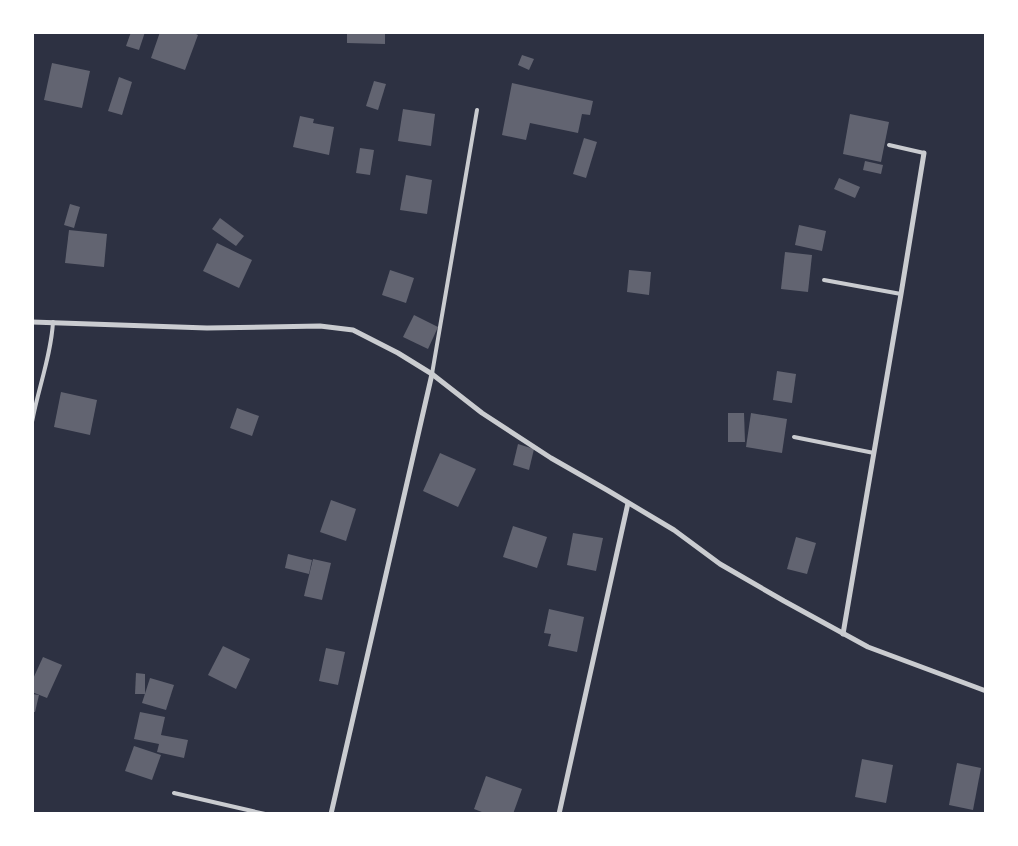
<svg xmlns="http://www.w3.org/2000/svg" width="1018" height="846" viewBox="0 0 1018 846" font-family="'Roboto Serif',serif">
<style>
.building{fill:#626471}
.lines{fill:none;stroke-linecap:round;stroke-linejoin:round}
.service{stroke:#caccd0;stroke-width:4}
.minor{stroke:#caccd0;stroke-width:5}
</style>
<rect width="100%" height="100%" fill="#2d3142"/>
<g class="building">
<polygon points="131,32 145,32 139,50 126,46"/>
<polygon points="160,32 192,32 198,35 185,70 151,58"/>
<polygon points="347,32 385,32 385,44 347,43"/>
<polygon points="522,55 534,59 529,70 518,65"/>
<polygon points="52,63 90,71 82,108 44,100"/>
<polygon points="119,77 132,82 122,115 108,111"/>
<polygon points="374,81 386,84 378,110 366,106"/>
<polygon points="512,83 593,101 590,115 582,114 578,133 530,123 526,140 502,135"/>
<polygon points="403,109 435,114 431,146 398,141"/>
<polygon points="850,114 889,122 881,162 843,154"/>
<polygon points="300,116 314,119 313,123 334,127 329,155 293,147"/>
<polygon points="584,138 597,142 586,178 573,174"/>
<polygon points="360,148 374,150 370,175 356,173"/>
<polygon points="865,161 883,165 881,174 863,170"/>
<polygon points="406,175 432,180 427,214 400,210"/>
<polygon points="839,178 860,187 855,198 834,189"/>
<polygon points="70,204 80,207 74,228 64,225"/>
<polygon points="220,218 244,236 236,246 212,229"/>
<polygon points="799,225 826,231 822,251 795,245"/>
<polygon points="69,230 107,234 104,267 65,263"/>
<polygon points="217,243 252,260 239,288 203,271"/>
<polygon points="785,252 812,255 808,292 781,289"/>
<polygon points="390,270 414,278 406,303 382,295"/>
<polygon points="629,270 651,272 649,295 627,292"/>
<polygon points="414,315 438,327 428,349 403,337"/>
<polygon points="777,371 796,374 792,403 773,400"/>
<polygon points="61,392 97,400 90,435 54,427"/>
<polygon points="237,408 259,416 252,436 230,428"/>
<polygon points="728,413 744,413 745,442 728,442"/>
<polygon points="751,413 787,419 782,453 746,447"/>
<polygon points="518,444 534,449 529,470 513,465"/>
<polygon points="440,453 476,469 458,507 423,491"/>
<polygon points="331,500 356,509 346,541 320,532"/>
<polygon points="513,526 547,537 537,568 503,557"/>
<polygon points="573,533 603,538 596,571 567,565"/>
<polygon points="796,537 816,543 807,574 787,569"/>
<polygon points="288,554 312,560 309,574 285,568"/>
<polygon points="313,559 331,563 322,600 304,596"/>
<polygon points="549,609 584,617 577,652 548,646 551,634 544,633"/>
<polygon points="223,646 250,659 236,689 208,675"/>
<polygon points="326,648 345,652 338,685 319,681"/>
<polygon points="43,657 62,665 47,698 32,692 32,681"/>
<polygon points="136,673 145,674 145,694 135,694"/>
<polygon points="150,678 174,685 166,710 142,703"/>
<polygon points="32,694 39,695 35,712 32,712"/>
<polygon points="140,712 165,717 161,735 188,740 184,758 157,752 159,744 134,739"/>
<polygon points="134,746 161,755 152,780 125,771"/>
<polygon points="862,759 893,765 886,803 855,797"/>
<polygon points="957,763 981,768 973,810 949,805"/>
<polygon points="486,776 522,789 513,814 487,814 474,809"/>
</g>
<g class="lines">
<g class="service">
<polyline points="889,145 924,153"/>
<polyline points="824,280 901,294"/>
<polyline points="432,374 477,110"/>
<path d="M 32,422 C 38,389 51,356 53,322"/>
<polyline points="794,437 874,453"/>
<polyline points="174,793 265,814"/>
</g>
<g class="minor">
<polyline points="32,322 207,328 320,326 353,330 398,353 432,374 482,413 551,458 607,490 674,530 720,564 784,601 868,647 986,691"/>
<polyline points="843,634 901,294 924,153"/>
<polyline points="331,814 432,374"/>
<polyline points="559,814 628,503"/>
</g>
</g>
<rect width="1018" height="846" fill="none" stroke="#ffffff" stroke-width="68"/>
</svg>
